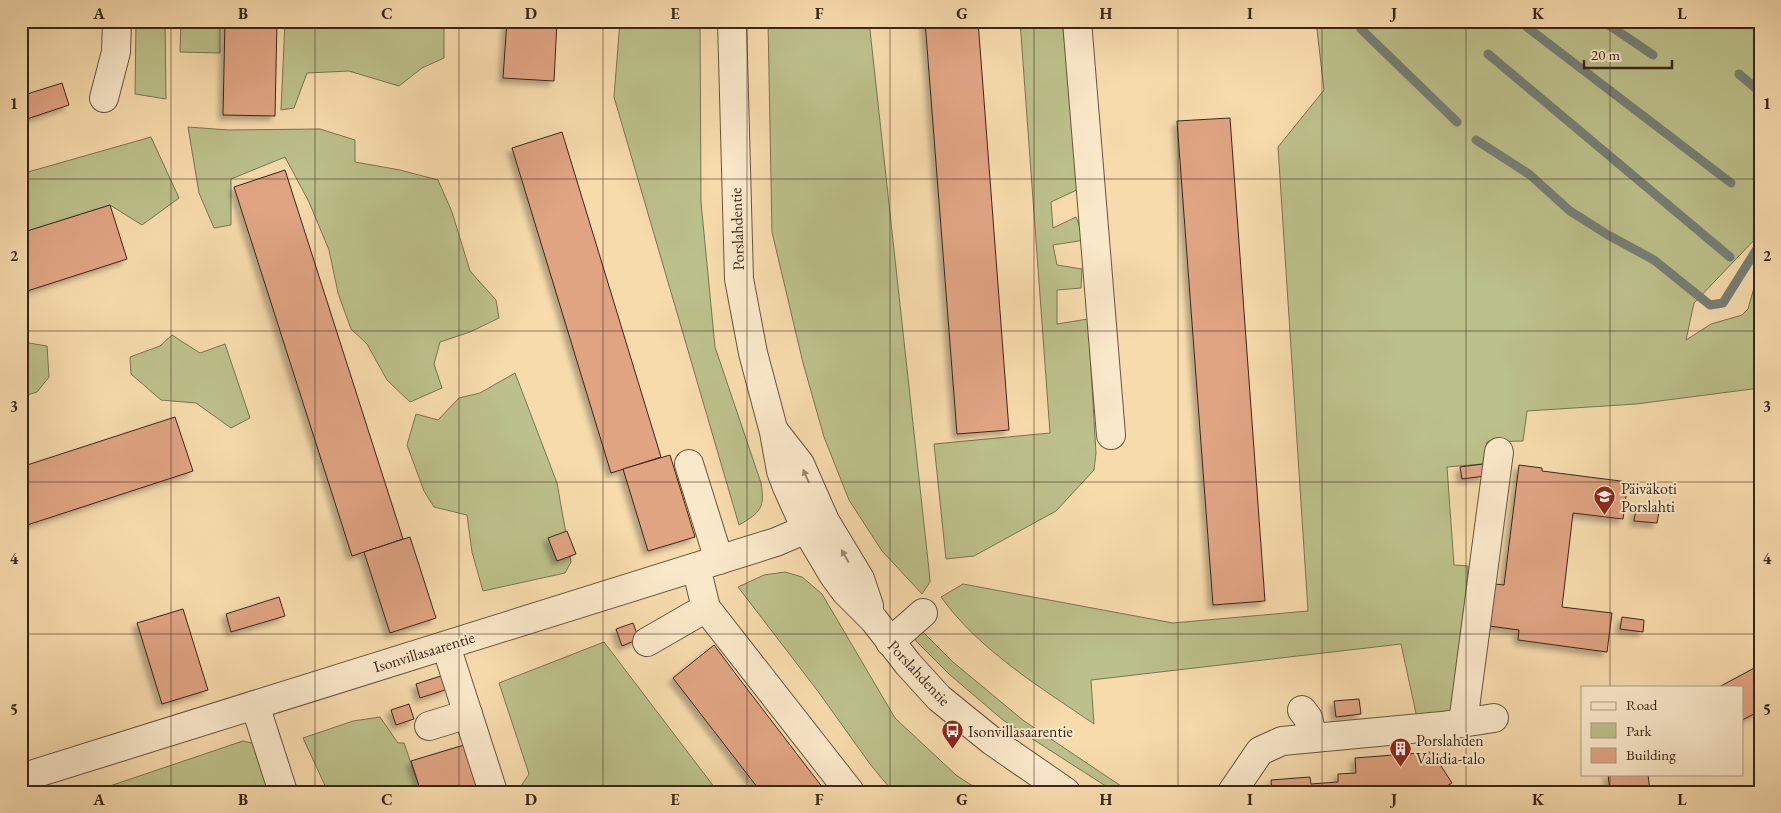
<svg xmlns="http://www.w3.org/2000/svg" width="1781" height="813" viewBox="0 0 1781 813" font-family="'EB Garamond',serif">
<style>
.green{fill:#bcc08a;stroke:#7b7352}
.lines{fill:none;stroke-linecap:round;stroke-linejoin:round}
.stream{stroke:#777e76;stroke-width:9}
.building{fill:#e0a483;stroke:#3a261a;filter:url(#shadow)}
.minor-casing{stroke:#69533f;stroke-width:30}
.minor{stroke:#fae8ca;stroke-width:28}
.oneway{fill:#9a8772}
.grid{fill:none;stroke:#3a261a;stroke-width:1;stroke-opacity:0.55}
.labels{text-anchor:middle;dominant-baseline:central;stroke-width:4;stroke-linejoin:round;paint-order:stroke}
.street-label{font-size:16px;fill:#3a261a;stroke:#fae8ca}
.poi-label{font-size:16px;fill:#3a261a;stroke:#fae8ca;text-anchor:start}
.neatline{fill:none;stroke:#3a261a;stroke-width:2}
.grid-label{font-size:16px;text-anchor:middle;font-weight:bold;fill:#3a261a}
</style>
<defs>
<filter id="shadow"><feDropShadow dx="-4.5" dy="4.5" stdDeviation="2.5" flood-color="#0004"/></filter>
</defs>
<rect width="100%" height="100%" fill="#f7dbad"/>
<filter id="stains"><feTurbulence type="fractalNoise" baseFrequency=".004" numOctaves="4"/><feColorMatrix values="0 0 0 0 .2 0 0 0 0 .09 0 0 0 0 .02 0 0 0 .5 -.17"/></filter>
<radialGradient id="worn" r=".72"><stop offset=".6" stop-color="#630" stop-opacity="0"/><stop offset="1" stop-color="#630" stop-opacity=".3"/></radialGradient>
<g class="green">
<polygon points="136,21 165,21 166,99 135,94"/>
<polygon points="181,21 220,21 220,53 180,52"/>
<polygon points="285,21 444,21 444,58 422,68 399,86 349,71 307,73 294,108 281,110"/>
<path d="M 620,21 L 700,21 L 701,202 L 715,347 L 761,483 C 765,508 761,512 739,525 L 614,97 Z"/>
<polygon points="768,21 869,21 929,570 930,582 922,594 882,551 849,500 824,437 803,363 772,232"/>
<polygon points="1020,21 1062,21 1081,188 1051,202 1053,228 1076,217 1085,240 1053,245 1057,265 1082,269 1081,288 1057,290 1057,324 1088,319 1096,453 1094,470 1056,511 974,556 946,559 934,444 1050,433"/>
<path d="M 1316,21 L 1760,21 L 1760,234 L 1694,303 L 1686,340 L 1711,324 L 1742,315 L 1748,309 L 1760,266 L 1760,388 L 1636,404 L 1527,411 L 1523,441 L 1487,442 L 1483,464 L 1447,467 L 1454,565 L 1468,566 L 1459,715 L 1417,718 L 1401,644 L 1091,680 L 1094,724 C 1040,687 980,651 941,597 L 963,584 L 1173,623 L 1308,611 L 1278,147 L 1324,90 Z"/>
<polygon points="188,127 228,130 320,129 355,140 355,162 400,170 438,180 452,212 470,271 496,300 499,318 470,332 440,342 434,364 442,388 410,402 387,380 367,344 351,329 338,293 329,250 309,202 285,157 231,179 231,225 214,228 199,193"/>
<polygon points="151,137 179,198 142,225 110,205 21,233 21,174"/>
<polygon points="172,335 200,353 225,344 250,418 231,428 196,403 161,400 131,374 130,357 160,346"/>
<polygon points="29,343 47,346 49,377 37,392 21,397 21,348"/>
<polygon points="515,373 557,483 571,562 565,573 483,591 472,552 467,515 434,507 424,491 407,445 416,414 438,420 459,398 480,393"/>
<polygon points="785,572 802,577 822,594 895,718 956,775 982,792 893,792 870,764 817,690 738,587 764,575"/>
<polygon points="922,631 953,662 1024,721 1130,792 1115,792 1003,720 949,674 916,641 915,636"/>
<polygon points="604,642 718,792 517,792 529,774 499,683"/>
<polygon points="380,717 398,743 404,743 421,792 328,792 303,738 353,721"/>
<polygon points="243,741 261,745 286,792 92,792"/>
</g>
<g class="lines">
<g class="stream">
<polyline points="1519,21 1731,183"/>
<polyline points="1603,21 1653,55"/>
<polyline points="1361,29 1457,122"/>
<polyline points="1488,54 1730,257"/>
<polyline points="1739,74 1760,92"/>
<polyline points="1476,140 1529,174 1570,211 1608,235 1654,260 1710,305 1723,303 1760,244"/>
</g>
</g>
<g class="building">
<polygon points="225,21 277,21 275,116 223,115"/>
<polygon points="507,21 557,21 554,81 503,78"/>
<polygon points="925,21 978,21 1009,430 957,434"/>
<polygon points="62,83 69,105 21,121 21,96"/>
<polygon points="1230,118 1265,601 1213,605 1177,121"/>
<polygon points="562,132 661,457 611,473 512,148"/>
<polygon points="285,170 403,539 352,556 234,187"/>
<polygon points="110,205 127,259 21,293 21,233"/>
<polygon points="175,417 193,471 21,527 21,467"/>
<polygon points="670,455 695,537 648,551 623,469"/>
<polygon points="1483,464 1485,476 1462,479 1460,467"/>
<polygon points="1519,465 1542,468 1542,471 1628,482 1623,519 1573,513 1562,607 1612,613 1607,652 1518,640 1519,630 1489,626 1494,584 1504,585"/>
<polygon points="1636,509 1659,512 1657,523 1634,521"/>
<polygon points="567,531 576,554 557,561 548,538"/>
<polygon points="410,537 436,618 390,633 364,552"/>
<polygon points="279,597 285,616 231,632 226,614"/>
<polygon points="183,609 208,690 162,704 137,623"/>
<polygon points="1622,617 1644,620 1643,632 1620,629"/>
<polygon points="633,623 639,639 622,646 616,629"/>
<polygon points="714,645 738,677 826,792 761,792 673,678"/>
<polygon points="1760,665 1760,711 1742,720 1742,687 1719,687"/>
<polygon points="444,675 448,689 420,698 416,684"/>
<polygon points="1359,699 1361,714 1336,717 1334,701"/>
<polygon points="409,704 414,719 396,725 391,710"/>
<polygon points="464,745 478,792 421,792 411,761"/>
<polygon points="1432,752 1452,783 1436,792 1272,792 1271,780 1310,777 1311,784 1338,782 1338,774 1356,773 1355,758"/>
<polygon points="1608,774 1648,774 1650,792 1610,792"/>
</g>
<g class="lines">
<defs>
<g id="minor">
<polyline points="732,21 739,279 753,353 774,432 781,471 787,487 806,529 834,576 845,591 874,620 908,664 939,698 992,741 1066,792"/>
<polyline points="1077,21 1111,435"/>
<polyline points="104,98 116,52 117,21"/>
<polyline points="775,432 800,464 825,521 860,579 869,606"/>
<polyline points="689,464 719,560"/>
<polyline points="696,567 706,608 850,792"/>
<polyline points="647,642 706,608"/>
<polyline points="890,642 923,613"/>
<polyline points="446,646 493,792"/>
<polyline points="255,705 283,792"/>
<polyline points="1302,710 1308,718 1313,738"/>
<polyline points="1463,723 1499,452"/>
<polyline points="429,726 468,714"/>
<polyline points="21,778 776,542 825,521"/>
<polyline points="1232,792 1260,751 1282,741 1442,726 1494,718"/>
</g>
</defs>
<use href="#minor" class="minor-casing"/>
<use href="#minor" class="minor"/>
</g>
<defs><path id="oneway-solid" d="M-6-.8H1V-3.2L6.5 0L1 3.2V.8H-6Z" transform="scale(1.25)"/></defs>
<g class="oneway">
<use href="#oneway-solid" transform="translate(806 476) rotate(-114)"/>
<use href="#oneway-solid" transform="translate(845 556) rotate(-120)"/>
</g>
<path class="grid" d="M 171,21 L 171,792M 315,21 L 315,792M 459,21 L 459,792M 603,21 L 603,792M 747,21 L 747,792M 890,21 L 890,792M 1034,21 L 1034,792M 1178,21 L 1178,792M 1322,21 L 1322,792M 1466,21 L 1466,792M 1610,21 L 1610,687M 21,179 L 1760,179M 21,331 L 1760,331M 21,482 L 1760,482M 21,634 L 1760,634M 1610,774 L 1610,792"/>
<defs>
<symbol id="school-pin" viewBox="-11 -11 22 30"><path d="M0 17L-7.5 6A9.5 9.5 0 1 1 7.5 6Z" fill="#8f2418" stroke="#fae8ca"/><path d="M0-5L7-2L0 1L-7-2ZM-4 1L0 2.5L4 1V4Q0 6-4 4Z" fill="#fff"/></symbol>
<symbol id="bus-pin" viewBox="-11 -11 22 30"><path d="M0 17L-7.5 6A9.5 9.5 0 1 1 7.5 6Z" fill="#8f2418" stroke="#fae8ca"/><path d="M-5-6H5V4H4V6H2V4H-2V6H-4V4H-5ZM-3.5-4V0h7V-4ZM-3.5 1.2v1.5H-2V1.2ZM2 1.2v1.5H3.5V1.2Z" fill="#fff"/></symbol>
<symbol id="building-pin" viewBox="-11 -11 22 30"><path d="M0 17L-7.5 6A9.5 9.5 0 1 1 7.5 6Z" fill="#8f2418" stroke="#fae8ca"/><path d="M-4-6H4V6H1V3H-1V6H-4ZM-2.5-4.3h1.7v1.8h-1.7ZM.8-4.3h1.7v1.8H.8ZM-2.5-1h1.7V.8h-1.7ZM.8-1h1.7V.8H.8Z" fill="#fff"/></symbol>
</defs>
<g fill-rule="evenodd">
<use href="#school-pin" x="1592" y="484" width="25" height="34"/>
<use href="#bus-pin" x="940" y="718" width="25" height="34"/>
<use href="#building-pin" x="1388" y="736" width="25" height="34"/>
</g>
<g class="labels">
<g class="street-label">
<text transform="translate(737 229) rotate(-92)">Porslahdentie</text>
<text transform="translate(424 652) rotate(-17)">Isonvillasaarentie</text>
<text transform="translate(919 673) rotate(47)">Porslahdentie</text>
</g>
<g class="poi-label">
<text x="1621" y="488">Päiväkoti<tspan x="1621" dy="18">Porslahti</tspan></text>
<text x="968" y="731">Isonvillasaarentie</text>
<text x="1416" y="740">Porslahden<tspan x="1416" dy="18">Validia-talo</tspan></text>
</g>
</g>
<rect width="1781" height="813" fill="none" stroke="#f7dbad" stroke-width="55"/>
<rect x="1581" y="686" width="162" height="90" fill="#fae8ca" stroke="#ad9a84"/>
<rect x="1591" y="702" width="25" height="8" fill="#fae8ca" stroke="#ad9a84"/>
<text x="1626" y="710" font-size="15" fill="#3a261a">Road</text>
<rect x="1591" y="723" width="25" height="15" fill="#bcc08a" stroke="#ad9a84"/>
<text x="1626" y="736" font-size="15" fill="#3a261a">Park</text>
<rect x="1591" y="748" width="25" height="15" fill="#e0a483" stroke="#ad9a84"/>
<text x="1626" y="760" font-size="15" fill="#3a261a">Building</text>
<path d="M1584 60v8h88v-8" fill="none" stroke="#3a261a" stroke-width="2.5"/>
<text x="1591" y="60" font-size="15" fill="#3a261a" stroke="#fae8ca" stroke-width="4" paint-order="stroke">20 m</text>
<rect x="28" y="28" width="1726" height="758" class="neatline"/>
<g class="grid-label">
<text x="99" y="19">A</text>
<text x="243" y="19">B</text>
<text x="387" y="19">C</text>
<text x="531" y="19">D</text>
<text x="675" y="19">E</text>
<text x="819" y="19">F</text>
<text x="962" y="19">G</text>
<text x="1106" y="19">H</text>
<text x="1250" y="19">I</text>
<text x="1394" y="19">J</text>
<text x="1538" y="19">K</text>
<text x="1682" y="19">L</text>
<text x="14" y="109">1</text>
<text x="1767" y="109">1</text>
<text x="14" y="261">2</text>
<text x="1767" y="261">2</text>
<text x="14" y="412">3</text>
<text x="1767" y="412">3</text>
<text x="14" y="564">4</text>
<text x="1767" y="564">4</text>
<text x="14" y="715">5</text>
<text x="1767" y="715">5</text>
<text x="99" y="805">A</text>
<text x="243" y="805">B</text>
<text x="387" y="805">C</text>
<text x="531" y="805">D</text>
<text x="675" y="805">E</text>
<text x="819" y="805">F</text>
<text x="962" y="805">G</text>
<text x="1106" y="805">H</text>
<text x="1250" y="805">I</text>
<text x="1394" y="805">J</text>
<text x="1538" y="805">K</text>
<text x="1682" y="805">L</text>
</g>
<rect width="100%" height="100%" filter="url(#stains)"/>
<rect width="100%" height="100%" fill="url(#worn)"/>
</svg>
